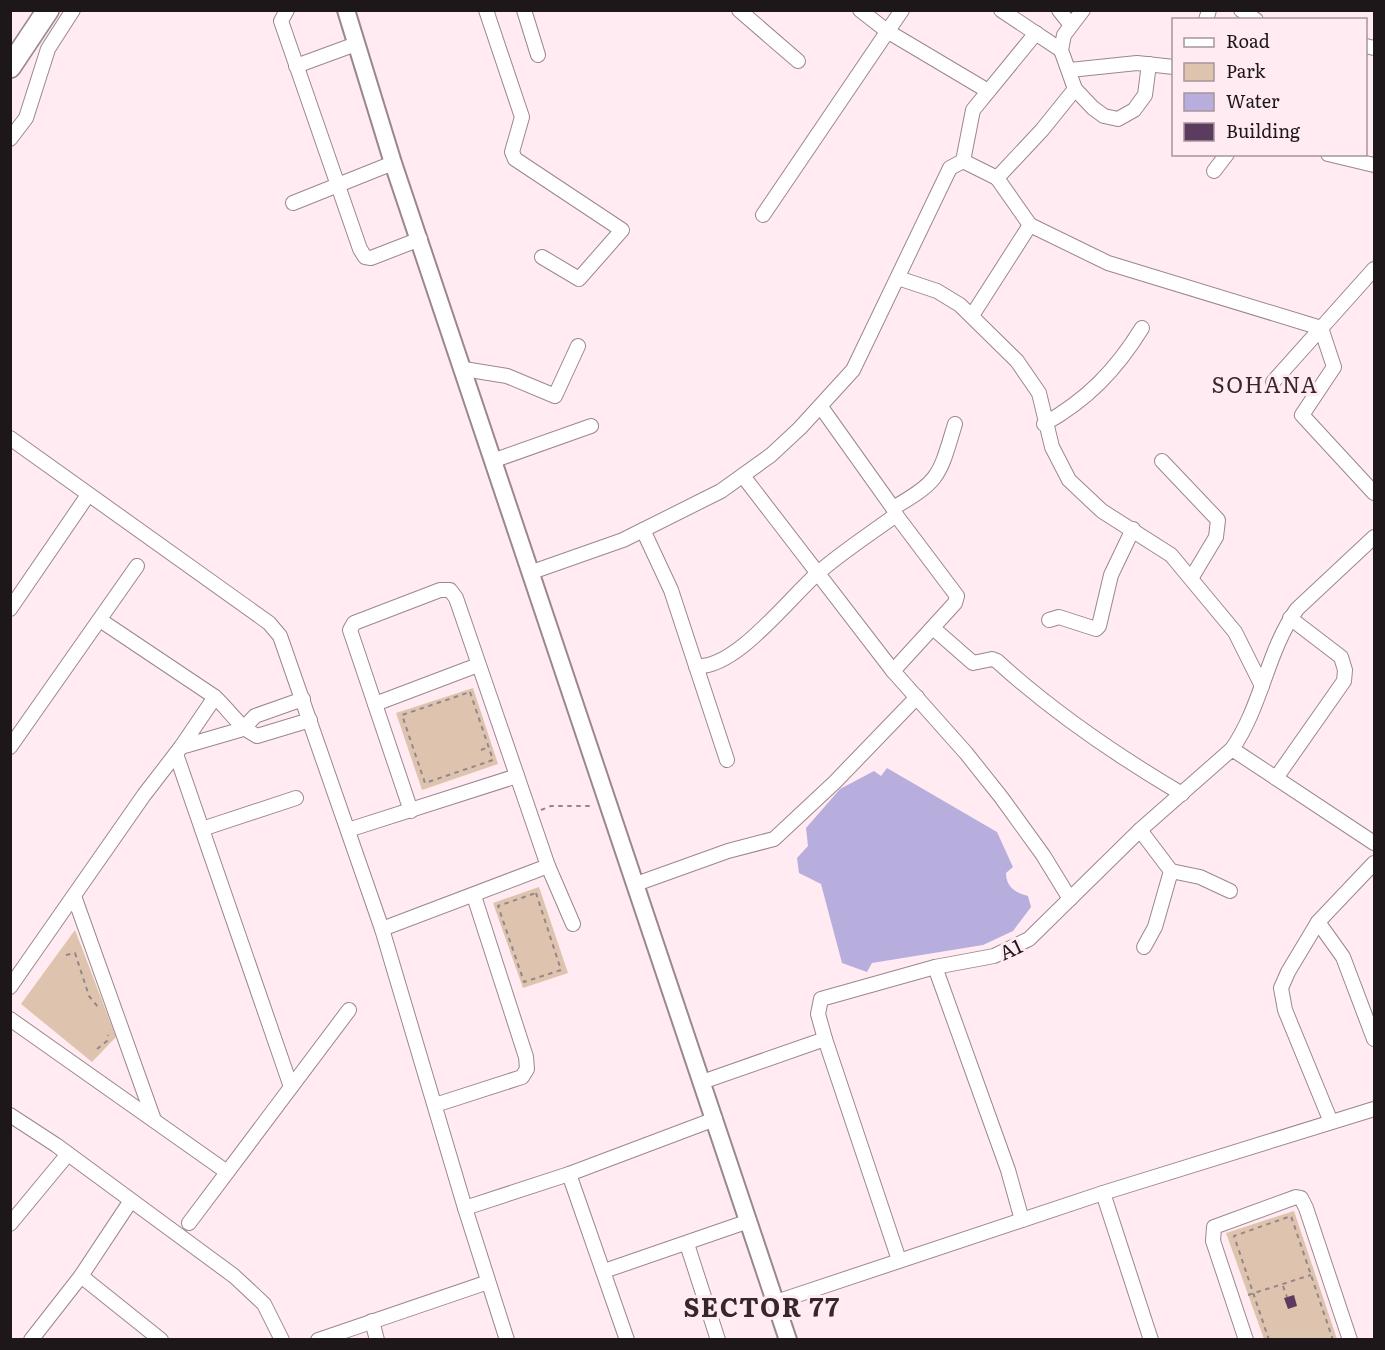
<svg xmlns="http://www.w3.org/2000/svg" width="1385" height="1350" viewBox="0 0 1385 1350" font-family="Literata,serif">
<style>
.green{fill:#dec4ae}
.water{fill:#b7aede}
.building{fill:#5c3c5e}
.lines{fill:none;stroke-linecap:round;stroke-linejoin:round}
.minor-casing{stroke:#9a888e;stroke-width:16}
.tertiary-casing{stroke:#9a888e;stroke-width:20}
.primary-casing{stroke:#9a888e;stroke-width:24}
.path{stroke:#94868a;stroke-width:2;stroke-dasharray:4.5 4.5;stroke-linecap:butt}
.minor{stroke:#fff;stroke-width:14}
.tertiary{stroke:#fff;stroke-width:16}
.primary{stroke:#fff;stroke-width:21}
.labels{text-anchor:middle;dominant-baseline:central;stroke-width:6;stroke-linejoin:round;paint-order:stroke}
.street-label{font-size:20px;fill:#1e1719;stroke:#ffebf1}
.quarter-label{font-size:22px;letter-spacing:1.5px;fill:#35272b;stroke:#ffebf1}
.district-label{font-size:26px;font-weight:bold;letter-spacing:1.5px;fill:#35272b;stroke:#ffebf1}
</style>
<rect width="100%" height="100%" fill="#ffebf1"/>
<g class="green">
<polygon points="473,688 498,764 422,790 396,713"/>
<polygon points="539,887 568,973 523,988 493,903"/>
<polygon points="75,930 116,1037 92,1062 21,1004"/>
<polygon points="1294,1211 1337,1339 1264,1339 1226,1233"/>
</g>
<path class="water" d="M 887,768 L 997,832 L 1013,867 L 1006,873 C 1006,887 1016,893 1028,896 L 1031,907 L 1013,931 L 983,945 L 872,963 L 867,972 L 842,963 L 821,884 L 799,873 L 797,858 L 808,846 L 806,828 L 840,789 L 874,771 L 881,776 Z"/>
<polygon class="building" points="1294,1295 1297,1306 1288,1309 1284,1298"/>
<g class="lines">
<defs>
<g id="minor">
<polyline points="287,10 281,21 360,249 365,257 371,258 420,239"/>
<polyline points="486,10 522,117 512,152 515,159 622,230 579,279 542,257"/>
<polyline points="524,10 538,55"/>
<polyline points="739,10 798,61"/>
<polyline points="860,10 887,31 988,91"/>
<polyline points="1001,10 1061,50"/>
<polyline points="1059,10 1070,24"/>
<polyline points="1083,10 1064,35 1061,50 1075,89 1093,108 1104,116 1118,119 1134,110 1145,95 1149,64"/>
<polyline points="1241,10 1256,20"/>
<polyline points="1206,20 1209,10"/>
<polyline points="1366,46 1374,48"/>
<polyline points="296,66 356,44"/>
<polyline points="1070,70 1137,63 1174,67"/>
<polyline points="10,139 26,118 48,49 73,10"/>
<polyline points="1328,154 1374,165"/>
<polyline points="963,161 973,110 1036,33"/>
<polyline points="1214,171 1227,154"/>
<polyline points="293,203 393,163"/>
<polyline points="763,215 902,10"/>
<polyline points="1030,225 1108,263 1321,328 1334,367 1302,415 1374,493"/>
<polyline points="898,278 937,291 960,305 1017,361 1039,393 1052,447 1069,480 1102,511 1171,555 1235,632 1262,686"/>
<polyline points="973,314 1030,225 997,178"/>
<polyline points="464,369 507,376 555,396 578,346"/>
<polyline points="1273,382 1374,269"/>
<polyline points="821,407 893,508"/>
<path d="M 1044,424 C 1087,400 1116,370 1142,328"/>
<polyline points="10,438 269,623 280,636 382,929 465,1208 507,1340"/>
<polyline points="495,460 591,426"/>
<polyline points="1162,461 1218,520 1216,537 1192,577"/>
<polyline points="743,476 893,671 966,753 1001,797 1043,855 1070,899"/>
<path d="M 643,530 L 671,590 L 696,666 C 735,670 789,598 818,573 C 842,552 870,534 896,515 L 893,508 C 941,480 939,476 955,424"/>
<polyline points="532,572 623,540 721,491 771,455 800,428 853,370 950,168 963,161 997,178 1042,130 1075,89"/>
<polyline points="10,609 88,495"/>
<path d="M 100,620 L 215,697 C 230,711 239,727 257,736 L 310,720"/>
<polyline points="1049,620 1059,617 1096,629 1099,626 1111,575 1133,529"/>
<path d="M 933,628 L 973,663 L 992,659 L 997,661 C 1054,713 1116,755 1182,794"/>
<polyline points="696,666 727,760"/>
<polyline points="893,671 955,603 957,596 896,515"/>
<polyline points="375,704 478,665"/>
<polyline points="10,747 137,566"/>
<polyline points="181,747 215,697"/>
<path d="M 1232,749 C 1262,706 1267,651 1297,609 L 1374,537"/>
<polyline points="176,754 291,1087"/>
<polyline points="1276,778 1344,681 1345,670 1341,657 1290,618"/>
<polyline points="202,829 296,798"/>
<polyline points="348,830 517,776"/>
<polyline points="1140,830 1171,871 1155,927 1144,947"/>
<polyline points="548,866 573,924"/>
<polyline points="1171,871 1200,877 1230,891"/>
<polyline points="636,884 728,851 774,839 835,782 917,697"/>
<polyline points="74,896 154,1120"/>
<polyline points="1318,922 1343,957 1374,1039"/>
<polyline points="382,929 548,866 456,598 450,590 440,590 354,623 350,630 411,811"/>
<polyline points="935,967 1008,1170 1022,1220"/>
<polyline points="10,987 144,795 181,747 243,729 255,716 303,699"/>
<polyline points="10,1019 227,1172"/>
<polyline points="702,1082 825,1039"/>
<polyline points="435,1105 522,1077 527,1069 526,1057 474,896"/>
<polyline points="10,1115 56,1145 234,1276 264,1304 282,1340"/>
<polyline points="1331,1122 1285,1010 1281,988 1288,972 1318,922 1374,863"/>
<polyline points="569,1174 627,1340"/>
<polyline points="1103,1193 1151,1340"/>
<polyline points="465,1208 569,1174 715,1119"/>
<polyline points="189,1223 349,1010"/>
<polyline points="10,1224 68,1154"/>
<polyline points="687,1244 718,1340"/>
<polyline points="899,1260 825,1039 818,1014 821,999 935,967 994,956 1029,939 1140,830 1232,749 1374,843"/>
<polyline points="604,1271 749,1221"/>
<polyline points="81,1276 161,1340"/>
<polyline points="776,1302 1103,1193 1374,1109"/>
<polyline points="372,1321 377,1340"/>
<polyline points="31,1340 81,1276 130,1202"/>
<polyline points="318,1340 488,1282"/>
<polyline points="1246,1340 1213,1241 1214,1227 1296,1197 1301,1198 1306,1208 1350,1340"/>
</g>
<polyline id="tertiary" points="346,10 393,163 788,1340"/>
<polyline id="primary" points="10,67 48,10"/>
</defs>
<use href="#minor" class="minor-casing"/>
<use href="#tertiary" class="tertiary-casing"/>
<use href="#primary" class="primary-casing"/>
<g class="path">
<polygon points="470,692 493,760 425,783 402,715"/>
<polyline points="481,750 489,747"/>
<polyline points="541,810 551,806 592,806"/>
<polygon points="536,893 561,970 524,982 498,906"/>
<polyline points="66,955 75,953 89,996 98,1007"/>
<polyline points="97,1049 107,1041 108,1035"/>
<polyline points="1283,1286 1287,1297"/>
<polyline points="1248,1295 1311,1275"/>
<polyline points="1269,1340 1234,1236 1291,1216 1333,1340"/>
</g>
<use href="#minor" class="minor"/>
<use href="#tertiary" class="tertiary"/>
<use href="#primary" class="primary"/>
</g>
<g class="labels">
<g class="street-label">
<text transform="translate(1010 948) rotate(-25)">A1</text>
</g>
<g class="quarter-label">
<text x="1265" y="383">SOHANA</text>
</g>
<g class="district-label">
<text x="762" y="1305">SECTOR 77</text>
</g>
</g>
<rect width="1385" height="1350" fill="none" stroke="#1e1719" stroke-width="24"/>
<rect x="1172" y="18" width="195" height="138" fill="#ffebf1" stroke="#a5969b" stroke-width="1.5"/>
<rect x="1184" y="38" width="30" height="9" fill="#ffffff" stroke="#a5969b" stroke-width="1.5"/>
<text x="1226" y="48" font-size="18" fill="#1e1719">Road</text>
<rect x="1184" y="63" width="30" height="18" fill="#dec4ae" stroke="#a5969b" stroke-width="1.5"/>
<text x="1226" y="78" font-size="18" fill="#1e1719">Park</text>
<rect x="1184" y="93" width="30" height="18" fill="#b7aede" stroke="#a5969b" stroke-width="1.5"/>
<text x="1226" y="108" font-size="18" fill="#1e1719">Water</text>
<rect x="1184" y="123" width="30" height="18" fill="#5c3c5e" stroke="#a5969b" stroke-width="1.5"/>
<text x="1226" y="138" font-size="18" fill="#1e1719">Building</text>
</svg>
